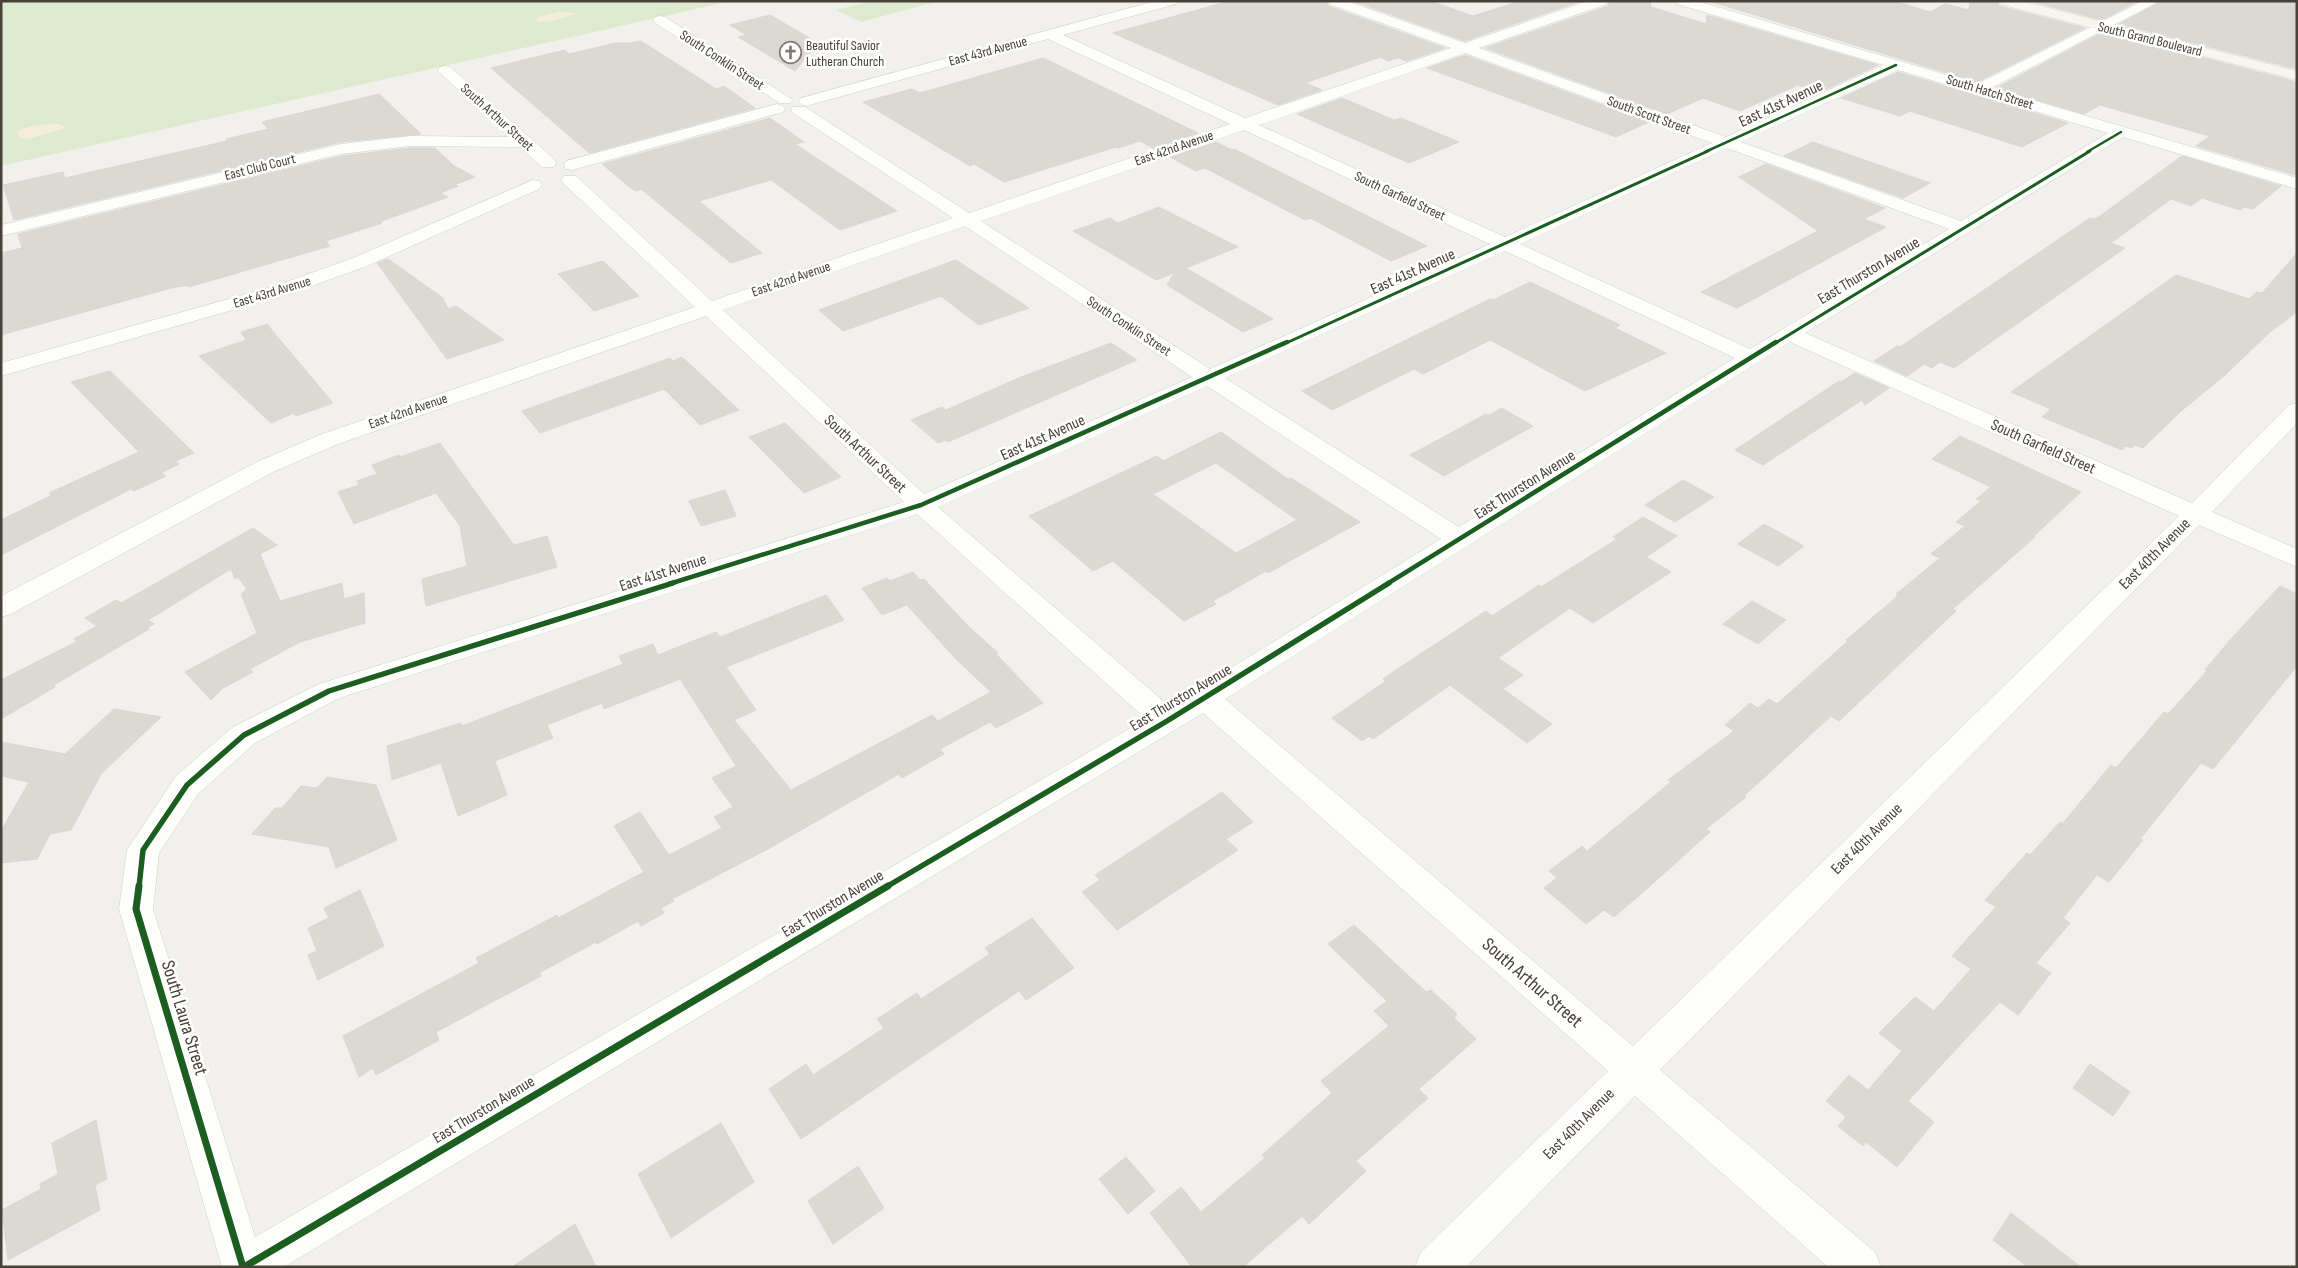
<svg xmlns="http://www.w3.org/2000/svg" width="2298" height="1268" viewBox="0 0 2298 1268" font-family="'Sofia Sans Condensed',sans-serif">
<style>
.green{fill:#deeacd}
.sand{fill:#f4eed8}
.building{fill:#dbd9d4;stroke:#d9d7d1;fill-rule:evenodd}
.lines{fill:none;stroke-linecap:round;stroke-linejoin:round}
.street-casing{stroke:#cfcec9;stroke-width:1}
.secondary-casing{stroke:#d0cdc3;stroke-width:1}
.street{fill:#fdfdfc;fill-rule:evenodd}
.secondary{fill:#f7f5ef;fill-rule:evenodd}
.cycleway-far4-casing{stroke:#fff;stroke-width:4.5}
.cycleway-far3-casing{stroke:#fff;stroke-width:5}
.cycleway-far2-casing{stroke:#fff;stroke-width:7}
.cycleway-far1-casing{stroke:#fff;stroke-width:9}
.cycleway-casing{stroke:#fff;stroke-width:10}
.cycleway-far4{stroke:#1b5e20;stroke-width:2.5}
.cycleway-far3{stroke:#1b5e20;stroke-width:3}
.cycleway-far2{stroke:#1b5e20;stroke-width:4.5}
.cycleway-far1{stroke:#1b5e20;stroke-width:5.5}
.cycleway{stroke:#1b5e20;stroke-width:7}
.labels{text-anchor:middle;dominant-baseline:central;stroke-width:5;stroke-linejoin:round;paint-order:stroke}
.far-street-label{font-size:14px;fill:#474137;stroke:#fff}
.far-poi-label{font-size:14px;fill:#474137;stroke:#fff;text-anchor:start}
.street-label{font-size:16px;fill:#474137;stroke:#fff}
.near-street-label{font-size:19px;fill:#474137;stroke:#fff}
</style>
<rect width="100%" height="100%" fill="#f1f0ec"/>
<g class="green">
<polygon points="1,1 731,1 1,166"/>
<polygon points="871,1 939,1 861,22 836,10"/>
</g>
<g class="sand">
<polygon points="559,12 580,13 547,22 536,22 537,17"/>
<polygon points="49,124 60,124 66,128 28,139 18,138 21,137 17,134 17,131 31,126"/>
</g>
<g class="building">
<polygon points="1230,1 1326,1 1328,6 1445,48 1407,61 1398,58 1388,61 1380,57 1305,83 1322,90 1278,105 1113,33"/>
<polygon points="1353,1 1430,1 1473,16 1521,1 1581,1 1465,41"/>
<polygon points="1610,1 1650,1 1651,7 1706,24 1707,15 1878,65 1820,92 1798,85 1740,111 1703,98 1667,114 1485,48 1608,6"/>
<polygon points="1709,1 1894,1 1930,12 1945,4 1969,10 1970,1 1996,1 1999,6 2085,28 1977,82"/>
<polygon points="2030,1 2138,1 2102,20"/>
<polygon points="2162,1 2297,1 2297,69 2119,24"/>
<polygon points="770,15 818,43 795,71 738,37 747,35 730,25"/>
<polygon points="2103,32 2297,82 2297,174 2295,175 2196,146 2210,136 2100,105 2084,114 1996,88"/>
<polygon points="641,41 716,89 724,86 755,108 589,153 491,68 565,50 569,54 616,43 630,43"/>
<polygon points="1465,55 1649,122 1616,137 1427,68"/>
<polygon points="1043,58 1198,133 1153,148 1140,141 1118,148 1116,147 1004,182 974,164 970,166 863,102 912,89 920,93"/>
<polygon points="1898,72 2068,123 2022,147 1910,111 1900,116 1841,98"/>
<polygon points="379,94 421,134 341,142 14,220 3,185 63,172 65,178 227,141 226,139 268,129 262,122"/>
<polygon points="1342,98 1394,120 1401,118 1459,142 1409,163 1297,114"/>
<polygon points="770,118 804,142 795,144 897,211 840,230 771,180 699,201 762,253 731,263 641,189 636,191 631,188 602,164"/>
<polygon points="1216,142 1232,150 1234,149 1427,246 1391,261 1310,218 1305,220 1205,168 1196,171 1170,157"/>
<polygon points="1813,142 1930,183 1903,198 1784,156"/>
<polygon points="410,148 435,148 454,166 475,177 454,185 458,186 440,193 448,197 379,222 382,223 326,241 330,246 189,287 188,285 171,288 1,335 1,253 22,248 18,234 341,156"/>
<polygon points="2182,156 2281,186 2253,209 2244,207 2240,210 2202,198 2191,206 2171,199 2111,243 2125,248 1954,368 1940,362 1932,368 1924,364 1907,376 1874,361 1897,346 1900,347 2090,218 2094,219 2100,216"/>
<polygon points="1766,164 1885,208 1864,219 1886,227 1737,308 1701,292 1818,231 1739,177"/>
<polygon points="1159,207 1238,247 1186,268 1273,319 1243,332 1167,285 1174,273 1156,280 1073,231 1110,218 1118,223"/>
<polygon points="2297,253 2297,312 2270,332 2225,375 2180,412 2143,448 2135,445 2131,448 2126,446 2122,450 2042,417 2051,409 2011,392 2176,275 2249,299 2257,292 2262,293"/>
<polygon points="388,259 443,298 448,309 456,306 504,340 447,359 377,263"/>
<polygon points="956,260 1029,308 979,325 941,296 843,331 819,310"/>
<polygon points="603,261 639,296 594,311 558,274"/>
<polygon points="1530,282 1620,325 1615,328 1666,353 1585,391 1490,340 1423,374 1414,369 1332,410 1302,391 1490,299 1493,300"/>
<polygon points="268,324 270,328 333,403 296,416 294,413 271,423 199,356 246,340 241,332"/>
<polygon points="1111,343 1137,360 948,442 946,440 938,443 911,420 942,407 946,410 1021,377"/>
<polygon points="682,357 739,410 700,425 664,389 540,433 522,411 670,358 673,361"/>
<polygon points="110,371 194,453 175,461 179,464 161,473 166,476 134,491 131,489 1,555 1,520 52,495 49,493 139,452 71,382"/>
<polygon points="1855,373 1889,388 1865,405 1862,400 1763,465 1735,450 1839,381 1841,382"/>
<polygon points="1502,408 1533,426 1444,476 1410,455 1486,414 1489,415"/>
<polygon points="785,423 841,477 804,493 749,437"/>
<path d="M 1221,432 L 1288,479 L 1291,478 L 1360,522 L 1268,573 L 1266,571 L 1213,601 L 1216,604 L 1184,621 L 1113,561 L 1093,571 L 1029,516 L 1157,456 L 1163,461 ZM 1216,463 L 1226,470 L 1297,520 L 1236,553 L 1153,494 Z"/>
<polygon points="1960,436 2081,492 2034,536 2035,537 1953,609 1956,611 1839,721 1831,716 1744,796 1746,797 1706,829 1710,832 1641,894 1614,917 1604,910 1586,924 1544,888 1557,878 1549,871 1582,846 1587,851 1671,782 1668,780 1734,731 1725,725 1750,703 1758,708 1769,699 1777,704 1848,641 1846,640 1892,601 1898,595 1896,594 1940,558 1931,554 1965,526 1956,522 1981,501 1976,499 1991,487 1932,459"/>
<polygon points="440,443 514,545 547,536 557,567 426,606 422,579 467,566 460,526 436,493 354,524 338,492 359,485 357,481 377,474 372,465 399,455 400,457"/>
<polygon points="1683,480 1714,497 1675,522 1645,505"/>
<polygon points="725,490 736,516 701,526 689,501"/>
<polygon points="1643,517 1677,536 1646,557 1671,572 1593,623 1570,608 1498,658 1523,675 1503,689 1552,724 1527,743 1450,685 1373,739 1369,736 1362,741 1332,718 1386,681 1383,679 1396,670 1486,611 1492,616 1539,585 1541,587 1617,539 1613,537"/>
<polygon points="1764,524 1804,546 1778,566 1738,544"/>
<polygon points="253,528 277,545 260,554 280,601 342,583 344,599 364,593 365,623 300,642 250,669 253,672 223,688 211,700 185,672 257,633 241,594 247,589 238,577 235,579 231,569 148,620 154,624 148,627 149,629 54,685 55,687 1,719 1,680 78,641 74,639 97,626 85,618 116,600 121,603"/>
<polygon points="913,572 920,580 924,579 967,625 998,653 996,654 1043,703 996,728 990,722 940,749 944,754 902,778 899,774 768,849 672,899 674,901 661,908 664,913 641,926 638,921 597,944 596,942 539,973 541,976 436,1032 439,1040 376,1075 373,1068 359,1077 343,1036 479,963 476,958 557,915 558,918 644,872 614,826 640,812 669,855 722,828 714,817 733,807 712,778 736,766 680,679 604,709 602,703 547,725 553,738 495,761 507,795 458,816 441,763 392,780 387,746 461,723 462,726 623,664 619,656 653,644 658,655 716,632 720,637 826,595 844,620 726,667 756,710 734,720 791,790 932,715 938,721 991,692 957,660 907,605 882,615 862,588 887,578 890,581"/>
<polygon points="2280,586 2297,594 2297,666 2213,769 2201,763 2140,839 2143,840 2109,882 2097,875 2063,918 2070,923 2036,963 2051,973 2018,1015 2000,1002 1908,1101 1934,1122 1897,1167 1866,1142 1863,1146 1838,1126 1846,1117 1826,1101 1849,1075 1868,1090 1902,1051 1879,1033 1915,997 1934,1011 1971,969 1952,956 1996,907 1985,900 2027,853 2030,855 2060,822 2063,823 2111,765 2116,768 2164,712 2168,714 2207,671 2205,670 2230,640"/>
<polygon points="1752,601 1786,620 1758,644 1723,624"/>
<polygon points="114,709 161,717 101,774 71,830 50,834 37,859 1,863 1,831 29,782 1,776 1,742 65,754"/>
<polygon points="327,777 376,785 397,840 336,868 329,847 252,834 275,808 282,808 301,786 317,788"/>
<polygon points="1222,792 1253,822 1226,839 1238,850 1117,930 1082,892 1100,880 1095,875"/>
<polygon points="360,890 384,946 318,980 308,955 317,951 308,928 329,918 324,908"/>
<polygon points="1032,918 1074,968 1026,1000 1019,991 801,1139 769,1089 806,1064 813,1075 884,1028 877,1019 917,993 921,999 990,954 985,948"/>
<polygon points="1354,925 1426,992 1431,990 1457,1014 1454,1018 1476,1039 1419,1089 1428,1098 1356,1161 1366,1171 1309,1224 1302,1216 1243,1267 1192,1267 1150,1213 1181,1187 1201,1212 1265,1158 1262,1155 1332,1093 1321,1081 1389,1026 1374,1011 1387,1001 1328,944"/>
<polygon points="2090,1064 2130,1092 2113,1116 2073,1088"/>
<polygon points="96,1120 107,1179 95,1185 100,1210 8,1260 2,1210 41,1189 40,1184 58,1174 52,1143"/>
<polygon points="721,1123 754,1182 671,1238 638,1174"/>
<polygon points="1126,1157 1155,1191 1128,1214 1099,1179"/>
<polygon points="858,1166 884,1208 833,1244 808,1201"/>
<polygon points="2011,1213 2081,1267 2028,1267 1993,1240"/>
<polygon points="575,1224 596,1267 512,1267"/>
</g>
<g class="lines">
<defs>
<g id="street">
<path d="M 1155,1 L 1177,1 L 1176,4 L 1063,35 L 1245,118 L 1451,48 L 1329,4 L 1328,1 L 1347,1 L 1465,43 L 1588,1 L 1608,1 L 1607,4 L 1479,48 L 1726,137 L 1883,65 L 1677,4 L 1676,1 L 1697,1 L 1977,84 L 2143,1 L 2160,1 L 1991,88 L 2297,178 L 2297,189 L 2123,137 L 1805,333 L 2192,503 L 2289,405 L 2297,403 L 2297,423 L 2212,512 L 2297,549 L 2297,567 L 2199,525 L 1660,1070 L 1875,1252 L 1881,1267 L 1828,1267 L 1635,1096 L 1466,1267 L 1415,1267 L 1421,1252 L 1608,1071 L 1203,713 L 284,1267 L 222,1267 L 119,909 L 127,850 L 176,776 L 233,727 L 319,684 L 904,502 L 706,316 L 338,444 L 273,472 L 11,614 L 1,617 L 1,596 L 257,462 L 322,434 L 695,307 L 564,184 L 561,180 L 564,176 L 576,176 L 712,301 L 953,218 L 793,113 L 791,110 L 793,107 L 805,107 L 969,213 L 1230,124 L 1048,39 L 806,106 L 801,104 L 798,101 L 801,98 ZM 1465,53 L 1712,143 L 1505,237 L 1259,125 ZM 1898,70 L 2108,133 L 1961,221 L 1741,142 ZM 1244,130 L 1490,244 L 1210,369 L 981,221 ZM 1727,148 L 1949,229 L 1750,349 L 1520,244 ZM 965,226 L 1192,377 L 924,494 L 723,310 ZM 1505,251 L 1735,358 L 1459,527 L 1225,378 ZM 1790,342 L 2179,516 L 1633,1046 L 1225,699 ZM 1207,386 L 1441,539 L 1169,706 L 938,507 ZM 917,514 L 1146,719 L 255,1237 L 153,909 L 159,853 L 198,794 L 255,743 L 339,698 Z"/>
<polygon points="660,16 665,17 793,100 790,103 780,103 655,23 653,20 655,17"/>
<polygon points="445,66 450,67 554,159 556,163 554,167 542,167 520,147 410,146 341,154 1,236 1,225 341,144 410,136 510,137 440,73 438,70 440,67"/>
<polygon points="777,104 783,106 785,109 783,112 572,170 566,169 564,165 566,161"/>
<polygon points="533,180 539,181 542,185 539,189 367,266 292,293 1,376 1,363 278,285 353,258"/>
</g>
<polygon id="secondary" points="1998,1 2021,1 2297,71 2297,80 1999,4"/>
</defs>
<use href="#street" class="street-casing"/>
<use href="#secondary" class="secondary-casing"/>
<use href="#street" class="street"/>
<use href="#secondary" class="secondary"/>
<defs>
<g id="cycleway-far4">
<polyline points="1705,152 1896,65"/>
<polyline points="2087,152 2121,132"/>
</g>
<g id="cycleway-far3">
<polyline points="1284,344 1708,151"/>
<polyline points="1774,344 2090,151"/>
</g>
<g id="cycleway-far2">
<polyline points="669,584 921,505 1287,342"/>
<polyline points="1387,584 1776,342"/>
</g>
<g id="cycleway-far1">
<polyline points="139,887 143,850 187,785 244,735 329,691 673,583"/>
<polyline points="886,887 1167,721 1389,583"/>
</g>
<g id="cycleway">
<polyline points="139,886 136,909 243,1267"/>
<polyline points="244,1267 888,886"/>
</g>
</defs>
<use href="#cycleway-far4" class="cycleway-far4-casing"/>
<use href="#cycleway-far3" class="cycleway-far3-casing"/>
<use href="#cycleway-far2" class="cycleway-far2-casing"/>
<use href="#cycleway-far1" class="cycleway-far1-casing"/>
<use href="#cycleway" class="cycleway-casing"/>
<use href="#cycleway-far4" class="cycleway-far4"/>
<use href="#cycleway-far3" class="cycleway-far3"/>
<use href="#cycleway-far2" class="cycleway-far2"/>
<use href="#cycleway-far1" class="cycleway-far1"/>
<use href="#cycleway" class="cycleway"/>
</g>
<defs>
<symbol id="church-ring" viewBox="-11 -11 22 22"><circle r="9.5" fill="#fff" stroke="#827e76" stroke-width="1.5"/><path d="M-1.2-6h2.4v3.5h3.3v2.4h-3.3V6h-2.4V-.1h-3.3v-2.4h3.3Z" fill="#827e76"/></symbol>
</defs>
<g fill-rule="evenodd">
<use href="#church-ring" x="778" y="40" width="25" height="25"/>
</g>
<g class="labels">
<g class="far-street-label">
<text transform="translate(2150 39) rotate(14)">South Grand Boulevard</text>
<text transform="translate(988 51) rotate(-15)">East 43rd Avenue</text>
<text transform="translate(722 60) rotate(33)">South Conklin Street</text>
<text transform="translate(1990 92) rotate(17)">South Hatch Street</text>
<text transform="translate(1649 115) rotate(20)">South Scott Street</text>
<text transform="translate(497 117) rotate(42)">South Arthur Street</text>
<text transform="translate(1174 148) rotate(-19)">East 42nd Avenue</text>
<text transform="translate(260 167) rotate(-14)">East Club Court</text>
<text transform="translate(1400 196) rotate(25)">South Garfield Street</text>
<text transform="translate(791 279) rotate(-19)">East 42nd Avenue</text>
<text transform="translate(272 292) rotate(-17)">East 43rd Avenue</text>
<text transform="translate(1129 326) rotate(33)">South Conklin Street</text>
<text transform="translate(408 411) rotate(-19)">East 42nd Avenue</text>
</g>
<g class="far-poi-label">
<text x="806" y="45">Beautiful Savior<tspan x="806" dy="16">Lutheran Church</tspan></text>
</g>
<g class="street-label">
<text transform="translate(1781 104) rotate(-25)">East 41st Avenue</text>
<text transform="translate(1869 271) rotate(-31)">East Thurston Avenue</text>
<text transform="translate(1413 272) rotate(-24)">East 41st Avenue</text>
<text transform="translate(1043 438) rotate(-24)">East 41st Avenue</text>
<text transform="translate(2043 447) rotate(24)">South Garfield Street</text>
<text transform="translate(865 454) rotate(43)">South Arthur Street</text>
<text transform="translate(1525 485) rotate(-32)">East Thurston Avenue</text>
<text transform="translate(2155 554) rotate(-45)">East 40th Avenue</text>
<text transform="translate(663 573) rotate(-18)">East 41st Avenue</text>
<text transform="translate(1181 698) rotate(-31)">East Thurston Avenue</text>
<text transform="translate(1867 839) rotate(-45)">East 40th Avenue</text>
<text transform="translate(833 904) rotate(-31)">East Thurston Avenue</text>
<text transform="translate(484 1110) rotate(-31)">East Thurston Avenue</text>
<text transform="translate(1579 1124) rotate(-45)">East 40th Avenue</text>
</g>
<g class="near-street-label">
<text transform="translate(1532 983) rotate(41)">South Arthur Street</text>
<text transform="translate(184 1018) rotate(73)">South Laura Street</text>
</g>
</g>
<rect width="2298" height="1268" fill="none" stroke="#474137" stroke-width="5"/>
</svg>
